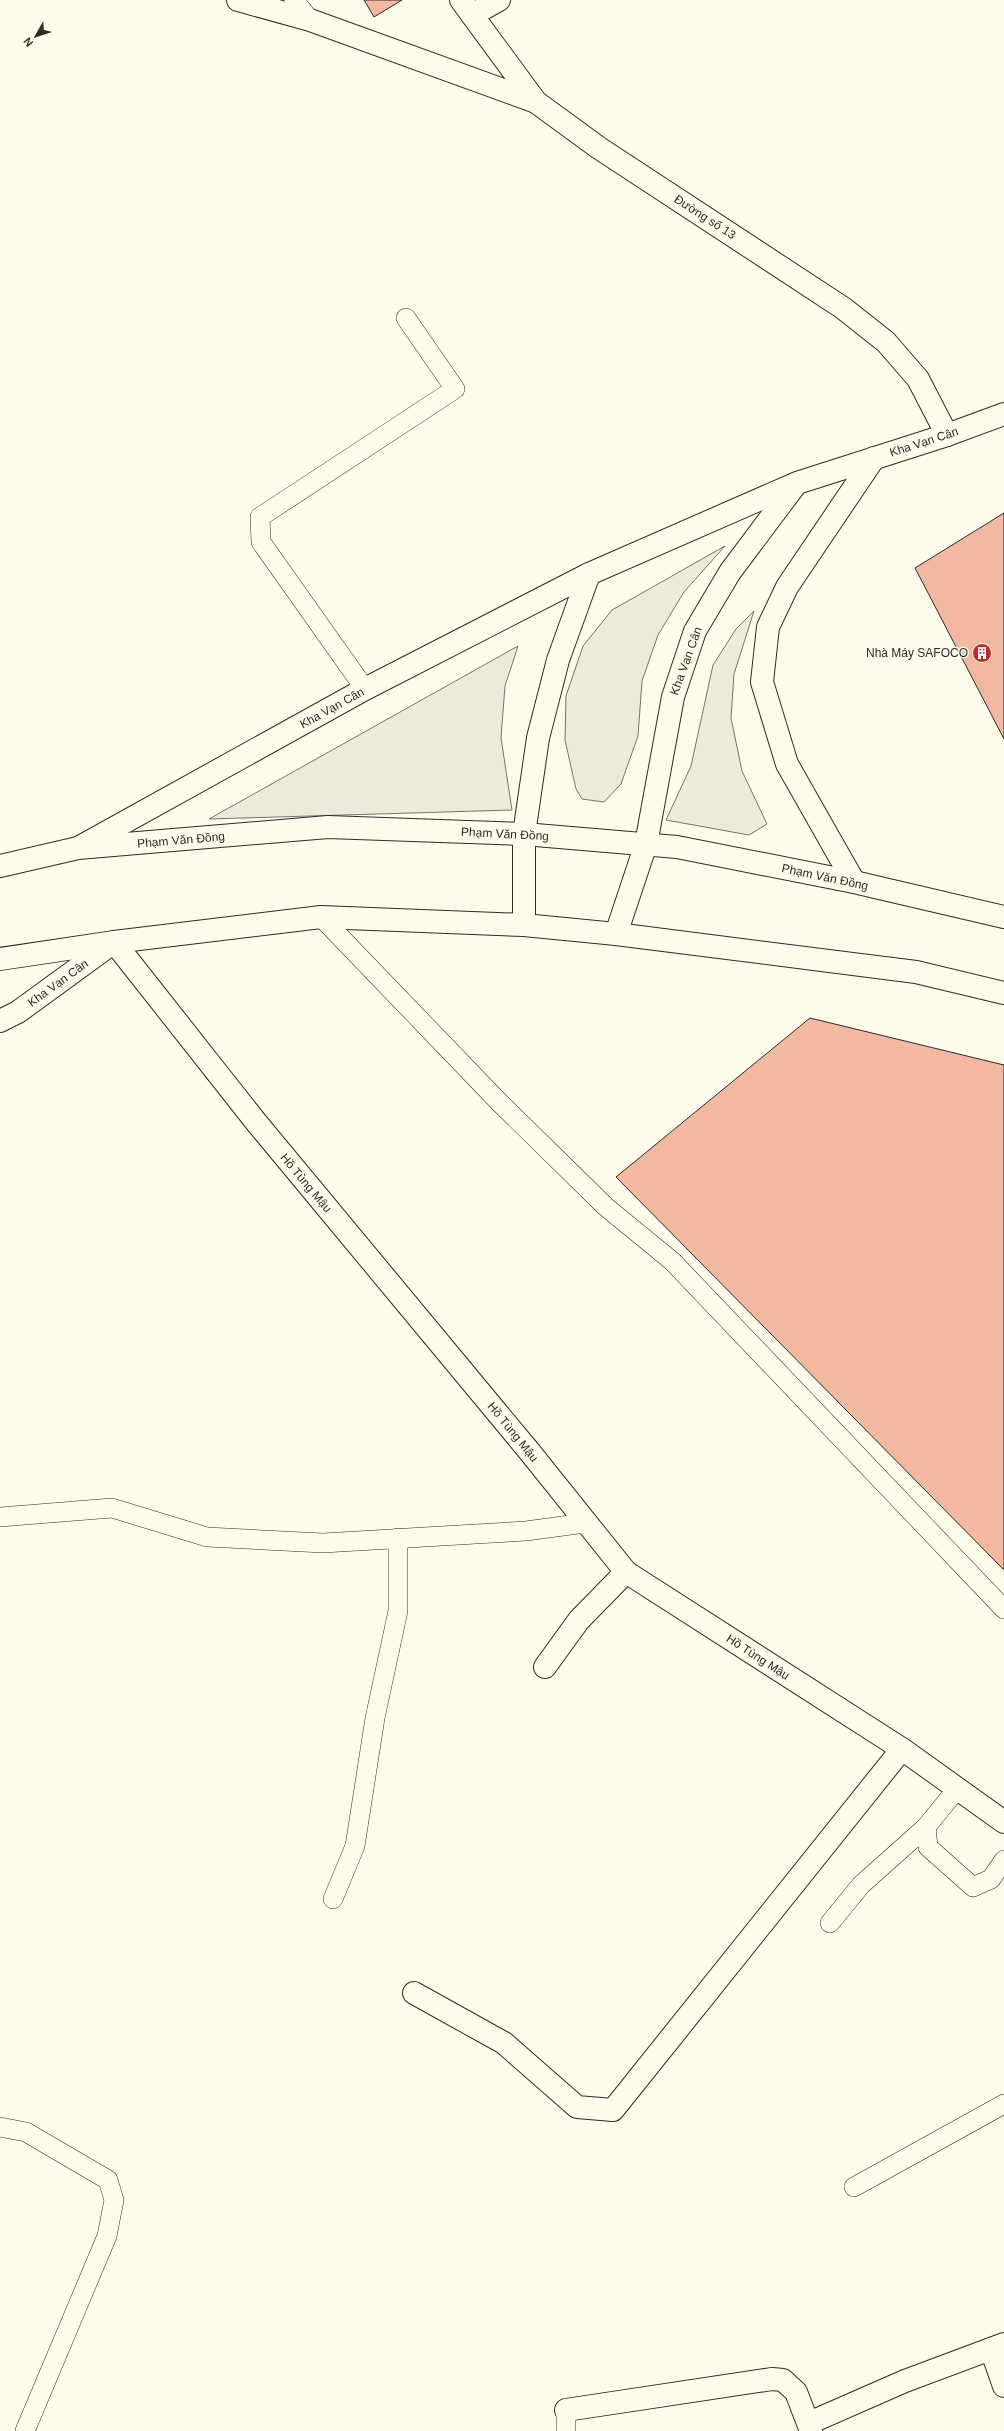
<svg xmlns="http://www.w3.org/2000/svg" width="1004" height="2431" viewBox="0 0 1004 2431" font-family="Helvetica,sans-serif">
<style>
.grass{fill:#ecebdb;stroke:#74746e}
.building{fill:#f2b8a0;stroke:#2b2b2b}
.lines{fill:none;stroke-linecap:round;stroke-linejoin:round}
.lane-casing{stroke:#2b2b2b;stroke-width:20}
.street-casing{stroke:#2b2b2b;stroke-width:24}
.secondary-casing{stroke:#2b2b2b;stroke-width:24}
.highway-casing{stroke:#2b2b2b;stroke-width:24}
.lane{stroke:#fdfbea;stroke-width:19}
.street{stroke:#fdfbea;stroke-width:22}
.secondary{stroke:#fdfbea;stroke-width:22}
.highway{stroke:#fdfbea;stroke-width:22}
.labels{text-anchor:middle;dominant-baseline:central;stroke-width:3;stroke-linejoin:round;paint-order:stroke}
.street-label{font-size:12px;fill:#2b2b2b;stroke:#fdfbea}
.poi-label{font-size:12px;fill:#2b2b2b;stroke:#fdfbea;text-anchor:end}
</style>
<rect width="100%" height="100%" fill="#fdfbea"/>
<g class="grass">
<polygon points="725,546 684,592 658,635 642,681 638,736 621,784 604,802 582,799 576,789 565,740 566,696 583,646 612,610"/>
<polygon points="754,611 734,674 731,718 742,771 767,824 749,835 666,820 691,766 713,665 736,629"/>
<polygon points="518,646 505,686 501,738 512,810 209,819"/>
</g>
<g class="building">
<polygon points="364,0 402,0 374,17"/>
<polygon points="1004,513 1004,739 915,568"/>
<polygon points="810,1018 1004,1065 1004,1570 616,1177"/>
</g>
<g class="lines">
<defs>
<g id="lane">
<polyline points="294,0 310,20"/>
<polyline points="365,689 261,542 260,517 455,389 406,318"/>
<polyline points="321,917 499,1102 606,1207 672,1261 1004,1609"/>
<polyline points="0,1517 112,1508 207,1537 323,1543 526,1531 585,1523"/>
<polyline points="957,1789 926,1827 928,1847 973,1887 991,1879 1004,1860"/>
<polyline points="333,1899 355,1846 375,1718 398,1611 398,1538"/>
<polyline points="830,1923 861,1885 926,1827"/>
<polyline points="0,2127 26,2132 108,2180 114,2200 107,2236 25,2431"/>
<polyline points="854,2187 1004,2104"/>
<polyline points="566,2410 566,2431"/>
</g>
<g id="street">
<polyline points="238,0 310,20 536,102"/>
<polyline points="472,15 499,0"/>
<polyline points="545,1667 579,1620 626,1572"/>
<polyline points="414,1993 504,2043 577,2107 613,2110 902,1749"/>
<polyline points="991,2349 1004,2386"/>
<polyline points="566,2410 772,2379 783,2380 796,2392 811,2431"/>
<polyline points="809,2423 905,2381 1004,2344"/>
</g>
<g id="secondary">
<polyline points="461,0 536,102 599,148 843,308 886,342 918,379 947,435"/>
<polyline points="78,848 365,689 589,574 797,483 947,435 1004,414"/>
<polyline points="854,882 787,764 762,682 768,627 787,587 874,458"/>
<polyline points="524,925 524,834 538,738 558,660 589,574"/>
<polyline points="616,934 646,844 673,697 695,631 730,572 796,484"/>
<polyline points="0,1021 18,1012 114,942 256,1122 529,1451 626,1572 902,1749 1004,1822"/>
</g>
<g id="highway">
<polyline points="0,866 78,848 328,827 524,834 677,847 854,882 1004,917"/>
<polyline points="0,959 114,942 321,917 524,925 616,934 916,972 1004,993"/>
</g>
</defs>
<use href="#lane" class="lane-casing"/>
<use href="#street" class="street-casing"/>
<use href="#secondary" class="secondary-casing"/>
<use href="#highway" class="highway-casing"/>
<use href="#lane" class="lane"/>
<use href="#street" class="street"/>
<use href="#secondary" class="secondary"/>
<use href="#highway" class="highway"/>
</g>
<defs>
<symbol id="building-disc" viewBox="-11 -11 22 22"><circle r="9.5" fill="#c62828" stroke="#fdfbea"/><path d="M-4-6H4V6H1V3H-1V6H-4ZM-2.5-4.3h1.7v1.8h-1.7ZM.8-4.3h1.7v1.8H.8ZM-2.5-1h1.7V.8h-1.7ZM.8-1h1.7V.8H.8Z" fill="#fff"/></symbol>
</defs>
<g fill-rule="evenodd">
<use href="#building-disc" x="971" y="642" width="22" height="22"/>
</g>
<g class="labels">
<g class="street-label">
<text transform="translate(705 217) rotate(33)">Đường số 13</text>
<text transform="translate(924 442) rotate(-18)">Kha Vạn Cân</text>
<text transform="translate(686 661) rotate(-70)">Kha Vạn Cân</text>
<text transform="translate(332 708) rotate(-29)">Kha Vạn Cân</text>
<text transform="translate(505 834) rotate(3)">Phạm Văn Đồng</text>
<text transform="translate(181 840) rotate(-5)">Phạm Văn Đồng</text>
<text transform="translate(825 877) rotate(12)">Phạm Văn Đồng</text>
<text transform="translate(58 983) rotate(-36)">Kha Vạn Cân</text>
<text transform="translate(306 1183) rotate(50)">Hồ Tùng Mậu</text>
<text transform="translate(513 1432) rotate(51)">Hồ Tùng Mậu</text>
<text transform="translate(758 1657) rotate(33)">Hồ Tùng Mậu</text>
</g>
<g class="poi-label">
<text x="968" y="653">Nhà Máy SAFOCO</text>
</g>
</g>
<g transform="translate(36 36) rotate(231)" stroke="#fdfbea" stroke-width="3" paint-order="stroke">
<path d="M0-3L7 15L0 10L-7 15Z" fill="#2b2b2b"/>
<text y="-6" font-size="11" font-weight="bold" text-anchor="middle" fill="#2b2b2b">N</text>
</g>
</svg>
